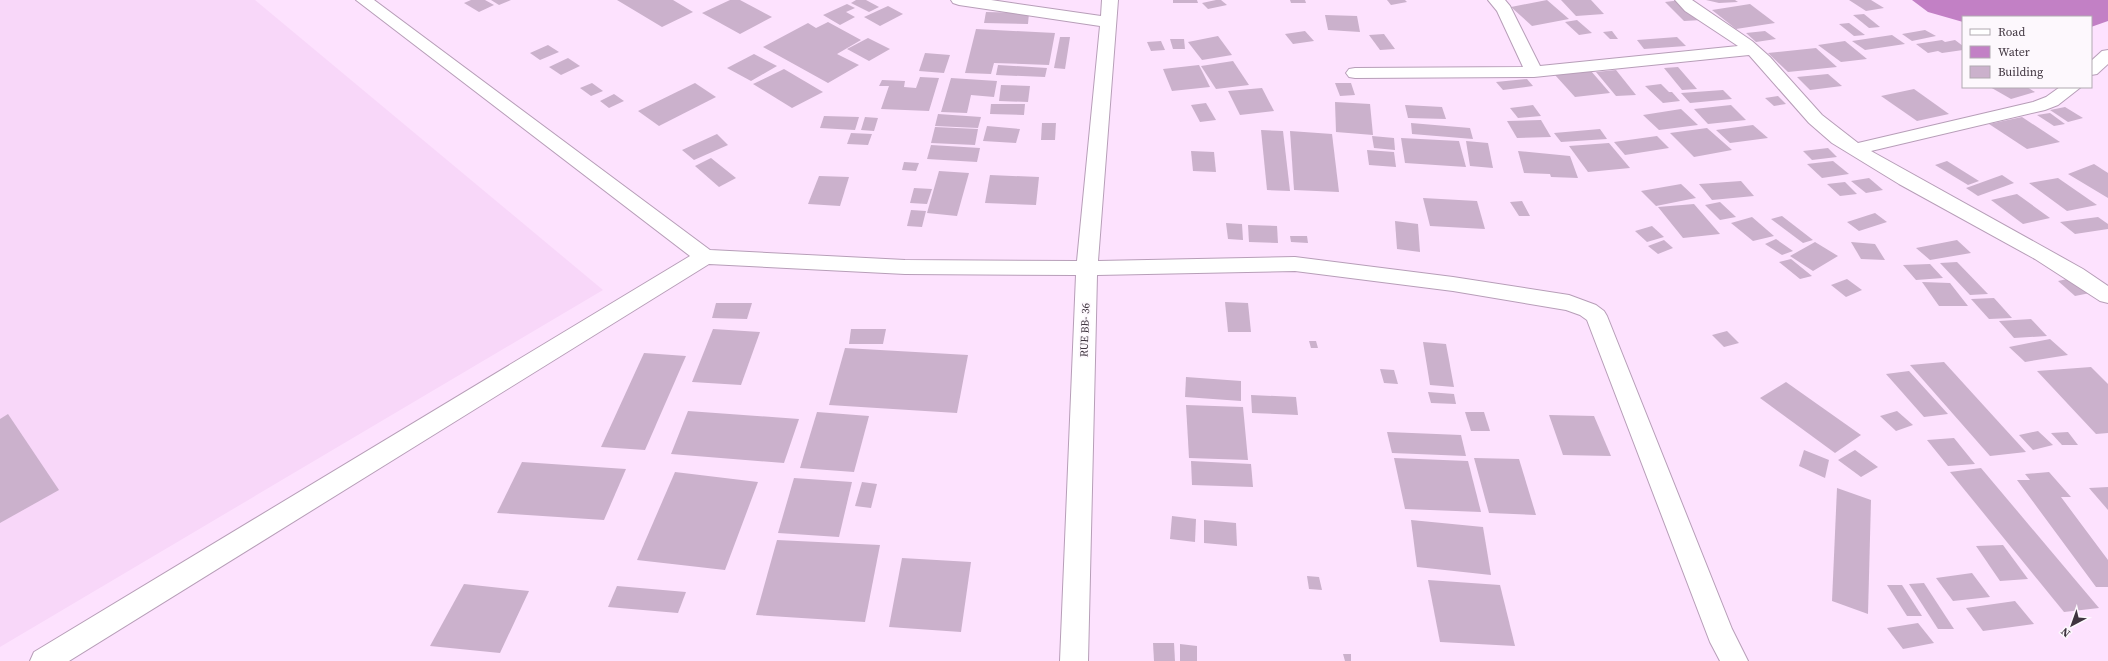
<svg xmlns="http://www.w3.org/2000/svg" width="2108" height="661" viewBox="0 0 2108 661" font-family="'Source Serif 4',serif">
<style>
.built{fill:#f8d7f9}
.water{fill:#c280c5}
.building{fill:#cbb1cc}
.lines{fill:none;stroke-linecap:round;stroke-linejoin:round}
.minor-casing{stroke:#b79eb8;stroke-width:2}
.minor{fill:#fff;fill-rule:evenodd}
.labels{text-anchor:middle;dominant-baseline:central;stroke-width:3.5;stroke-linejoin:round;paint-order:stroke}
.street-label{font-size:11px;fill:#3f343f;stroke:#fdf8fd}
</style>
<rect width="100%" height="100%" fill="#fde2fe"/>
<polygon class="built" points="0,0 255,0 603,290 0,647"/>
<polygon class="water" points="1912,0 2108,0 2108,21 2091,27 2091,17 1963,17 1963,22 1928,12"/>
<g class="building">
<polygon points="471,0 485,0 494,5 479,12 464,3"/>
<polygon points="491,0 511,0 499,5"/>
<polygon points="617,0 673,0 693,12 662,27"/>
<polygon points="730,0 740,0 772,17 740,34 702,13"/>
<polygon points="856,0 866,0 879,7 869,12 851,3"/>
<polygon points="1173,0 1197,0 1198,3 1173,3"/>
<polygon points="1216,0 1221,0 1227,5 1208,9 1202,3"/>
<polygon points="1290,0 1305,0 1306,3 1291,3"/>
<polygon points="1387,0 1405,0 1407,2 1391,5"/>
<polygon points="1547,0 1569,19 1532,26 1511,7"/>
<polygon points="1561,0 1591,0 1604,14 1576,16"/>
<polygon points="1681,0 1702,20 1684,21 1665,2"/>
<polygon points="1706,0 1735,0 1738,2 1719,3"/>
<polygon points="1849,0 1871,0 1884,8 1866,11"/>
<polygon points="847,4 855,8 846,12 855,17 840,25 823,15"/>
<polygon points="1750,4 1775,23 1736,29 1712,10"/>
<polygon points="888,6 903,14 880,26 864,17"/>
<polygon points="986,12 1029,13 1028,24 984,23"/>
<polygon points="1864,14 1880,27 1869,28 1853,15"/>
<polygon points="1325,15 1357,16 1360,32 1328,30"/>
<polygon points="1577,20 1592,33 1579,35 1565,22"/>
<polygon points="828,22 861,40 837,54 859,65 828,83 763,47 808,23 816,28"/>
<polygon points="1849,23 1865,35 1854,36 1839,24"/>
<polygon points="976,29 1055,33 1049,65 994,63 991,74 965,73"/>
<polygon points="1925,30 1936,36 1912,41 1902,34"/>
<polygon points="1305,31 1314,41 1293,44 1285,34"/>
<polygon points="1612,31 1618,39 1610,39 1603,32"/>
<polygon points="1765,31 1776,39 1756,42 1746,33"/>
<polygon points="1384,34 1395,49 1380,50 1369,35"/>
<polygon points="1892,35 1905,44 1865,50 1852,41"/>
<polygon points="1218,36 1232,55 1202,60 1188,42"/>
<polygon points="1060,37 1070,37 1065,69 1054,68"/>
<polygon points="1677,37 1686,46 1644,49 1637,40"/>
<polygon points="868,38 890,49 869,61 847,49"/>
<polygon points="1170,39 1184,39 1185,49 1173,49"/>
<polygon points="1942,40 1945,42 1955,40 1963,46 1963,50 1942,53 1938,51 1928,53 1916,44"/>
<polygon points="1161,41 1165,50 1151,51 1147,42"/>
<polygon points="1845,41 1867,59 1841,62 1818,45"/>
<polygon points="548,45 559,52 540,60 530,53"/>
<polygon points="1816,48 1837,67 1788,72 1768,53"/>
<polygon points="925,53 950,55 944,73 919,71"/>
<polygon points="754,54 777,66 751,81 727,68"/>
<polygon points="568,58 580,66 561,75 549,67"/>
<polygon points="1233,61 1249,85 1216,89 1201,66"/>
<polygon points="998,65 1047,68 1045,77 996,75"/>
<polygon points="1199,65 1210,87 1172,91 1163,69"/>
<polygon points="1678,67 1697,89 1682,90 1664,68"/>
<polygon points="784,69 823,92 792,108 753,84"/>
<polygon points="1616,70 1636,95 1616,96 1596,72"/>
<polygon points="1591,71 1610,93 1575,97 1555,75"/>
<polygon points="1828,74 1842,86 1810,90 1797,77"/>
<polygon points="920,77 939,78 929,111 881,109 889,86 879,86 882,80 905,81 904,87 916,88"/>
<polygon points="951,78 997,81 994,97 971,95 967,113 941,112"/>
<polygon points="1527,79 1533,86 1503,90 1496,82"/>
<polygon points="592,83 603,91 591,96 580,88"/>
<polygon points="695,83 716,97 659,126 638,111"/>
<polygon points="1335,83 1351,83 1355,95 1340,96"/>
<polygon points="1661,84 1669,92 1672,92 1680,101 1663,103 1645,86"/>
<polygon points="1001,85 1030,86 1028,102 999,101"/>
<polygon points="1990,87 2027,87 2035,92 2011,99"/>
<polygon points="1262,88 1274,111 1240,115 1228,91"/>
<polygon points="1914,89 1949,114 1917,121 1881,96"/>
<polygon points="1723,90 1732,99 1690,103 1681,93"/>
<polygon points="614,94 624,101 609,108 600,101"/>
<polygon points="1778,96 1786,104 1774,106 1765,98"/>
<polygon points="1335,102 1370,104 1373,135 1336,132"/>
<polygon points="1206,103 1216,120 1200,122 1191,105"/>
<polygon points="991,104 1025,104 1024,115 990,114"/>
<polygon points="1405,105 1442,107 1446,119 1408,118"/>
<polygon points="1533,105 1541,116 1518,118 1510,108"/>
<polygon points="1731,105 1746,120 1708,124 1694,109"/>
<polygon points="2065,107 2083,118 2068,122 2050,110"/>
<polygon points="1681,109 1698,125 1659,130 1643,115"/>
<polygon points="2050,113 2065,124 2054,126 2037,115"/>
<polygon points="938,114 981,117 978,128 935,126"/>
<polygon points="824,116 859,117 855,130 820,128"/>
<polygon points="865,117 878,118 874,131 861,130"/>
<polygon points="2022,117 2060,142 2027,149 1989,124"/>
<polygon points="1541,120 1551,137 1517,138 1507,121"/>
<polygon points="1042,123 1056,123 1055,140 1041,140"/>
<polygon points="1411,123 1470,128 1473,139 1412,134"/>
<polygon points="1753,125 1768,138 1730,143 1716,130"/>
<polygon points="987,126 1020,129 1016,143 983,141"/>
<polygon points="935,127 978,129 975,145 931,143"/>
<polygon points="1707,128 1732,150 1694,157 1670,133"/>
<polygon points="1600,129 1607,139 1561,142 1554,133"/>
<polygon points="1261,130 1283,131 1290,191 1267,190"/>
<polygon points="1290,131 1332,134 1339,192 1294,190"/>
<polygon points="851,133 872,134 868,145 847,144"/>
<polygon points="717,134 728,145 694,160 682,150"/>
<polygon points="1372,136 1394,138 1395,150 1374,148"/>
<polygon points="1657,136 1669,148 1625,155 1614,142"/>
<polygon points="1401,138 1459,141 1466,167 1405,163"/>
<polygon points="1466,141 1488,143 1493,168 1470,166"/>
<polygon points="1609,143 1630,168 1588,172 1569,146"/>
<polygon points="931,145 980,148 977,162 927,159"/>
<polygon points="1828,148 1837,157 1812,160 1803,151"/>
<polygon points="1367,150 1394,152 1396,167 1369,165"/>
<polygon points="1191,151 1214,152 1216,172 1193,171"/>
<polygon points="1518,151 1570,156 1578,178 1551,177 1550,174 1524,173"/>
<polygon points="711,158 736,178 719,187 695,166"/>
<polygon points="1833,161 1849,174 1822,178 1807,164"/>
<polygon points="1947,161 1979,181 1968,185 1935,165"/>
<polygon points="904,162 919,163 916,171 902,170"/>
<polygon points="2094,164 2108,173 2108,198 2068,174"/>
<polygon points="939,171 969,173 957,216 927,213"/>
<polygon points="990,175 1039,177 1036,205 985,203"/>
<polygon points="2002,175 2014,183 1978,196 1966,188"/>
<polygon points="819,176 849,177 840,206 808,204"/>
<polygon points="1869,178 1883,190 1866,193 1851,181"/>
<polygon points="2058,178 2097,205 2067,211 2029,183"/>
<polygon points="1741,181 1754,196 1712,200 1699,184"/>
<polygon points="1845,182 1857,194 1840,196 1827,184"/>
<polygon points="1681,184 1696,198 1656,206 1641,191"/>
<polygon points="914,188 932,189 927,204 910,203"/>
<polygon points="2017,194 2050,218 2023,224 1991,200"/>
<polygon points="1423,198 1477,201 1485,229 1430,226"/>
<polygon points="1522,201 1530,216 1519,216 1510,202"/>
<polygon points="1720,202 1736,217 1720,220 1705,205"/>
<polygon points="1694,204 1720,234 1683,238 1658,207"/>
<polygon points="911,210 926,211 922,227 907,226"/>
<polygon points="1875,213 1887,222 1859,231 1847,222"/>
<polygon points="1782,216 1813,240 1803,243 1771,219"/>
<polygon points="1752,217 1774,236 1753,241 1731,223"/>
<polygon points="2098,217 2108,224 2108,229 2075,234 2060,222"/>
<polygon points="1395,221 1418,224 1420,252 1397,249"/>
<polygon points="1226,223 1242,224 1243,240 1228,239"/>
<polygon points="1248,225 1277,226 1278,243 1249,242"/>
<polygon points="1652,226 1664,237 1647,242 1635,231"/>
<polygon points="1290,236 1307,236 1308,243 1291,242"/>
<polygon points="1776,239 1793,251 1782,255 1765,244"/>
<polygon points="1664,240 1673,248 1658,254 1648,246"/>
<polygon points="1957,240 1971,253 1930,260 1916,248"/>
<polygon points="1815,242 1838,256 1813,271 1790,256"/>
<polygon points="1851,242 1875,244 1885,260 1861,259"/>
<polygon points="1791,259 1812,276 1800,279 1779,262"/>
<polygon points="1957,262 1988,294 1970,295 1940,263"/>
<polygon points="1930,264 1943,278 1916,280 1903,265"/>
<polygon points="2072,278 2090,293 2075,296 2058,281"/>
<polygon points="1847,279 1862,290 1846,297 1831,285"/>
<polygon points="1922,282 1950,283 1968,306 1939,306"/>
<polygon points="1994,298 2012,318 1989,319 1971,299"/>
<polygon points="1225,302 1248,303 1251,332 1228,332"/>
<polygon points="716,303 752,303 747,319 712,318"/>
<polygon points="2031,319 2047,336 2014,338 1999,321"/>
<polygon points="713,329 760,332 741,385 692,382"/>
<polygon points="851,329 886,329 883,344 849,344"/>
<polygon points="1727,331 1739,343 1724,347 1712,335"/>
<polygon points="2050,339 2068,355 2025,362 2009,347"/>
<polygon points="1309,341 1316,341 1318,348 1311,348"/>
<polygon points="1423,342 1446,344 1454,387 1430,385"/>
<polygon points="845,348 968,355 957,413 829,405"/>
<polygon points="644,353 686,356 645,450 601,447"/>
<polygon points="1944,362 2026,452 1990,456 1910,365"/>
<polygon points="2091,367 2108,384 2108,433 2096,434 2037,371"/>
<polygon points="1380,369 1394,370 1398,384 1384,383"/>
<polygon points="1909,371 1948,414 1924,417 1886,374"/>
<polygon points="1186,377 1241,381 1241,401 1185,397"/>
<polygon points="1786,382 1861,435 1835,453 1760,398"/>
<polygon points="1428,392 1454,394 1456,404 1431,403"/>
<polygon points="1251,395 1296,397 1298,415 1252,413"/>
<polygon points="1186,405 1243,407 1248,460 1189,458"/>
<polygon points="688,411 799,419 784,463 671,454"/>
<polygon points="1897,411 1913,425 1896,431 1880,416"/>
<polygon points="817,412 869,416 854,472 800,468"/>
<polygon points="1465,412 1484,412 1490,431 1471,431"/>
<polygon points="8,414 59,490 0,523 0,419"/>
<polygon points="1549,415 1594,416 1611,456 1563,455"/>
<polygon points="2038,431 2053,445 2033,450 2019,435"/>
<polygon points="1387,432 1461,435 1466,456 1392,453"/>
<polygon points="2068,432 2078,445 2062,445 2051,433"/>
<polygon points="1954,438 1975,464 1948,466 1927,440"/>
<polygon points="1804,450 1829,460 1825,478 1799,466"/>
<polygon points="1855,450 1878,467 1861,477 1838,460"/>
<polygon points="1394,458 1468,461 1481,512 1405,509"/>
<polygon points="1474,458 1519,459 1536,515 1489,513"/>
<polygon points="1191,461 1251,464 1253,487 1192,485"/>
<polygon points="522,462 626,469 604,520 497,513"/>
<polygon points="1981,468 2099,608 2064,612 1950,472"/>
<polygon points="675,472 758,482 725,570 637,560"/>
<polygon points="2049,472 2071,497 2061,497 2108,560 2108,587 2096,587 2017,480 2030,480 2025,474"/>
<polygon points="794,478 852,482 839,537 778,533"/>
<polygon points="862,482 877,484 871,508 855,506"/>
<polygon points="2108,487 2108,510 2089,488"/>
<polygon points="1837,488 1871,500 1868,614 1832,601"/>
<polygon points="1172,516 1196,519 1195,542 1170,539"/>
<polygon points="1204,520 1236,523 1237,546 1204,543"/>
<polygon points="1411,520 1483,527 1491,575 1417,567"/>
<polygon points="777,540 880,545 865,622 756,615"/>
<polygon points="2003,545 2028,579 2000,581 1976,546"/>
<polygon points="902,558 971,562 961,632 889,627"/>
<polygon points="1972,573 1990,597 1953,601 1936,578"/>
<polygon points="1307,576 1319,577 1322,590 1309,589"/>
<polygon points="1428,580 1500,585 1515,646 1440,642"/>
<polygon points="1924,583 1954,629 1938,629 1909,584"/>
<polygon points="464,584 529,591 500,653 430,646"/>
<polygon points="1887,585 1902,585 1922,616 1907,616"/>
<polygon points="617,586 686,592 678,613 608,607"/>
<polygon points="2015,601 2034,624 1983,631 1966,608"/>
<polygon points="1918,623 1934,643 1903,649 1887,628"/>
<polygon points="1153,643 1174,643 1175,661 1154,661"/>
<polygon points="1180,644 1197,646 1197,661 1180,661"/>
<polygon points="1343,654 1351,654 1351,661 1345,661"/>
</g>
<g class="lines">
<defs>
<g id="minor">
<polygon points="356,0 374,0 710,250 905,260 1077,261 1100,26 959,5 953,3 951,0 991,0 1101,16 1102,0 1118,0 1098,261 1295,257 1453,277 1569,295 1596,305 1604,311 1607,316 1732,629 1748,661 1720,661 1710,642 1587,320 1580,315 1566,310 1453,291 1295,271 1097,275 1088,661 1060,661 1076,275 905,274 709,264 69,661 30,661 34,652 690,256"/>
<polygon points="1488,0 1505,0 1510,6 1540,66 1738,46 1685,11 1675,0 1692,0 1752,41 1770,57 1822,115 1858,143 2033,102 2046,97 2060,87 2081,87 2058,105 2045,110 1871,151 2083,269 2108,286 2108,303 2100,301 2035,259 1899,184 1832,143 1809,123 1749,55 1534,77 1355,78 1349,77 1346,73 1349,69 1355,68 1523,67 1497,11"/>
<polygon points="2108,50 2108,64 2097,74 2091,75 2091,61 2102,51"/>
</g>
</defs>
<use href="#minor" class="minor-casing"/>
<use href="#minor" class="minor"/>
</g>
<g class="labels">
<g class="street-label">
<text transform="translate(1085 330) rotate(-88)">RUE BB- 36</text>
</g>
</g>
<rect x="1962" y="16" width="130" height="72" fill="#fdf8fd" stroke="#b1aab1"/>
<rect x="1970" y="29" width="20" height="6" fill="#ffffff" stroke="#b1aab1"/>
<text x="1998" y="36" font-size="12" fill="#3f343f">Road</text>
<rect x="1970" y="46" width="20" height="12" fill="#c280c5" stroke="#b1aab1"/>
<text x="1998" y="56" font-size="12" fill="#3f343f">Water</text>
<rect x="1970" y="66" width="20" height="12" fill="#cbb1cc" stroke="#b1aab1"/>
<text x="1998" y="76" font-size="12" fill="#3f343f">Building</text>
<g transform="translate(2072 625) rotate(221)" stroke="#fdf8fd" stroke-width="3" paint-order="stroke">
<path d="M0-3L7 15L0 10L-7 15Z" fill="#3f343f"/>
<text y="-6" font-size="11" font-weight="bold" text-anchor="middle" fill="#3f343f">N</text>
</g>
</svg>
